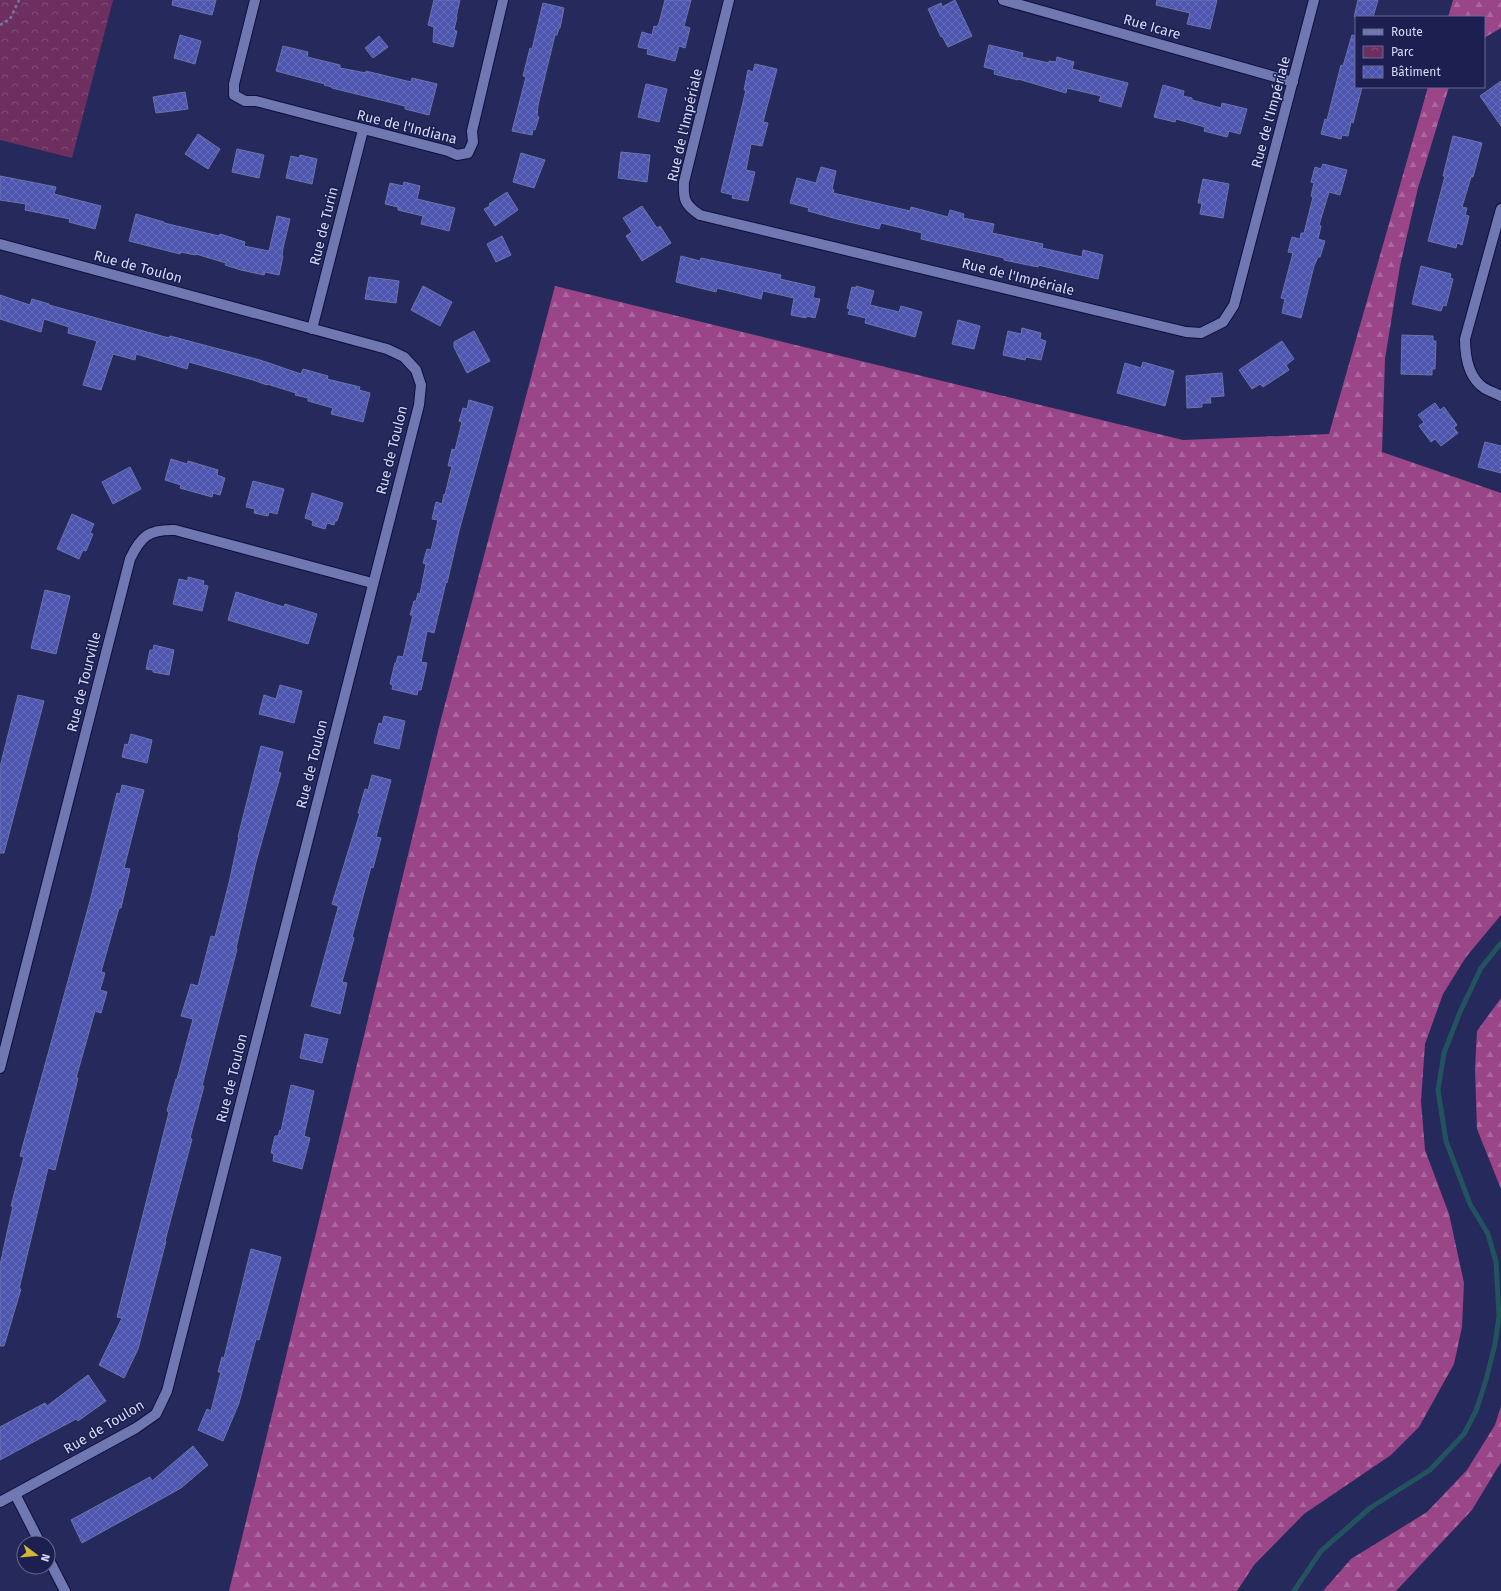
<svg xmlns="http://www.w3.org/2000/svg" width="1501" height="1591" viewBox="0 0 1501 1591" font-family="'Fira Sans',sans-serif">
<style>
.forest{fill:url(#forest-firs)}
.park{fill:url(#park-crowns)}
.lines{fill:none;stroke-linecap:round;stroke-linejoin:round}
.stream{stroke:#22535f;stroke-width:5}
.building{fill:url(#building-cross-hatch);stroke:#6b74ad}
.minor-casing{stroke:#100f3f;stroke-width:12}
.path{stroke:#7379a3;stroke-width:2.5;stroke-dasharray:3 3;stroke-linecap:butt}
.minor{stroke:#6f78b1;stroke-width:10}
.labels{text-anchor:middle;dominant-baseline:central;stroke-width:3;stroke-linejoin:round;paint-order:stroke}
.street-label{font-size:14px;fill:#d4dbfb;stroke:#1c1f4f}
</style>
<defs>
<pattern id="forest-firs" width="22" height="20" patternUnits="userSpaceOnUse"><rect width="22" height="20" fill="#994588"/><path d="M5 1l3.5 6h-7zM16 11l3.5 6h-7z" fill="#ab68a0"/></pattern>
<pattern id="park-crowns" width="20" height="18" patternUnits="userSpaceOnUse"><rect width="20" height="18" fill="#6c2f5f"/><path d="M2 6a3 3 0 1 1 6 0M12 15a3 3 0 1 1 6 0" fill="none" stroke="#804d77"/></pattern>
<pattern id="building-cross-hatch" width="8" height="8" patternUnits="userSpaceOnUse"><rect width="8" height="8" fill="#4d55ae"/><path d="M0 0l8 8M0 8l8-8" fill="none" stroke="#666dba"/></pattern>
</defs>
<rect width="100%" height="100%" fill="#25295b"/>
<g class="forest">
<polygon points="1453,0 1501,0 1501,28 1484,38 1484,17 1448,17"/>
<polygon points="1428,87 1449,87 1418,188 1400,266 1385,359 1382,452 1501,493 1501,915 1466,957 1443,994 1425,1044 1421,1101 1425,1150 1449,1214 1464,1283 1462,1327 1454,1364 1419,1427 1391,1455 1304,1514 1254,1565 1237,1591 229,1591 440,723 555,286 1183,440 1329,434"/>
<polygon points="1501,998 1501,1189 1477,1129 1475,1069 1477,1031"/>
<polygon points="1501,1406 1501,1462 1472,1510 1396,1591 1323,1591 1351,1559 1427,1512 1467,1470 1495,1425"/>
</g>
<polygon class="park" points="0,0 113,0 72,158 0,140"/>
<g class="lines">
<polyline class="stream" points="1294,1591 1321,1551 1370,1508 1430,1470 1464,1434 1476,1411 1486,1380 1495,1344 1499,1316 1496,1262 1488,1234 1470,1204 1446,1141 1438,1090 1444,1053 1460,1012 1481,968 1501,943"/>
</g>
<g class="building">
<polygon points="173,0 216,0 212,15 172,5"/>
<polygon points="434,0 460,0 456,17 457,17 454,30 457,31 453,47 433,42 434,27 428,25"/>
<polygon points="665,0 691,0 684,26 690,28 685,48 679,46 675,61 647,54 648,49 638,47 642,32 652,35 654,26 657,27 659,23"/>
<polygon points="955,0 972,36 948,47 942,36 941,37 928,9 941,3 942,7"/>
<polygon points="1157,0 1217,0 1210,29 1187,24 1190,13 1156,5"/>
<polygon points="1358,0 1378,0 1373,17 1354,17"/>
<polygon points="543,3 564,8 560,28 559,28 557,35 555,35 538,105 537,116 539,117 535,130 533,129 532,135 512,131 526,77 523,76 530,48 532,49"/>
<polygon points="180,35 201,41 195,64 174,58"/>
<polygon points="1352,35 1356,36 1356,87 1362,87 1353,123 1351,122 1348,136 1342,135 1341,139 1321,134 1325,119 1327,120 1341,65 1343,66"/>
<polygon points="379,36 388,47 373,58 365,48"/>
<polygon points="989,45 1023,53 1022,57 1049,63 1049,61 1056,62 1057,57 1074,62 1072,69 1128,83 1121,107 1099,101 1101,96 1067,88 1066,93 1018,79 1018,80 994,74 995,70 984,67"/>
<polygon points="283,46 308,52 307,57 340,65 340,68 366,73 366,71 411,82 412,78 437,84 429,115 405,109 405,106 332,88 332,87 324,85 325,84 276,71"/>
<polygon points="755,64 777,69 763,122 768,123 762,146 751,144 746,170 755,172 748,201 732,198 733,195 721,192 746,90 744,90 748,70 753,72"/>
<polygon points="1501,81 1501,126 1480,96"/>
<polygon points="646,84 667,89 659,122 638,117"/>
<polygon points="1163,85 1184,91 1183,96 1192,98 1192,100 1221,108 1222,103 1247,109 1240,134 1229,131 1227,137 1204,131 1205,127 1176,119 1175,122 1154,117"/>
<polygon points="185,92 188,109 156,113 153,97"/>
<polygon points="198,134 220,149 208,169 185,154"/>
<polygon points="1453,136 1482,143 1473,177 1471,177 1462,207 1467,208 1465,215 1469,216 1462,245 1457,243 1456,248 1428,241 1445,176 1443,176"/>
<polygon points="237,149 264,155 259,178 232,172"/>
<polygon points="621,152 650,155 647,182 618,178"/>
<polygon points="521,153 545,160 534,188 513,182"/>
<polygon points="300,155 317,159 312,184 286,178 291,156 299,158"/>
<polygon points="1323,164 1347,170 1340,195 1329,192 1319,225 1321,226 1318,239 1325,241 1320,257 1318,257 1314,266 1301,318 1282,313 1285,299 1281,298 1293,253 1288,252 1292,237 1300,239 1301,233 1304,233 1313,197 1311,196 1314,183 1311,182 1315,167 1321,169"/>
<polygon points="821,167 836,171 832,189 834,190 833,193 910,211 911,207 948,217 950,210 964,214 963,218 994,224 992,233 1043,244 1042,248 1082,257 1083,250 1103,255 1098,279 1038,265 1038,267 1004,260 1004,258 921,239 922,233 881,223 879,229 837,219 808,211 809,208 790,203 797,178 816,183"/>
<polygon points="0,176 56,187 54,194 101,206 95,229 69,222 70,219 25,210 26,204 0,200"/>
<polygon points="1203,179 1229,184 1223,218 1200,214 1202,203 1198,203"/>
<polygon points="404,182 420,186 417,199 455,208 449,231 421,224 423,216 398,210 398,207 385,204 390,183 403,186"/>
<polygon points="507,192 518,210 495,226 484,209 490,206 489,204"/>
<polygon points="642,206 657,228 660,226 671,243 642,261 626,236 632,232 623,218"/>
<polygon points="136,214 164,222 164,223 219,236 220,234 245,242 244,246 269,251 277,216 290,219 283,248 282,255 283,256 279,275 265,272 264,275 241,270 225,265 226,263 196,254 195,255 181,252 180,254 129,241"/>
<polygon points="502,236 511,255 496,262 487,244"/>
<polygon points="681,256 700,261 701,258 781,275 780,279 815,287 813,298 820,299 815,318 807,316 806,318 791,315 794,298 763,291 761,299 717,288 716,292 676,282"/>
<polygon points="1421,266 1451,274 1450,278 1453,279 1446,306 1443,305 1441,311 1412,304"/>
<polygon points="369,277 399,281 396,303 365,299"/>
<polygon points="423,286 452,302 440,326 411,310"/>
<polygon points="856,286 874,291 870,305 899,312 901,306 922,312 915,337 865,323 866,318 848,314 850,309 847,308 852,287 856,288"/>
<polygon points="0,295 30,305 32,299 49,304 49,305 169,338 170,336 260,360 301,374 303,369 328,376 327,379 360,387 359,390 370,393 363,422 331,414 333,408 308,401 308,398 295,395 296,393 267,384 267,385 253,380 189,362 187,369 136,354 135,360 113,354 101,390 83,385 97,341 68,333 69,327 44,319 41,332 0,319"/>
<polygon points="958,320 980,326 974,349 952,344"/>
<polygon points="1022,328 1041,333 1040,339 1046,341 1041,360 1026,357 1025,360 1003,355 1008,331 1021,334"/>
<polygon points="474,331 490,361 467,373 454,347 454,342"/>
<polygon points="1402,335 1433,336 1433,341 1436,341 1435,369 1432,369 1432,375 1401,374"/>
<polygon points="1282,341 1294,359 1286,365 1289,370 1263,387 1260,384 1252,389 1239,370"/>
<polygon points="1143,362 1174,371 1165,406 1117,393 1125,363 1141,368"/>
<polygon points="1222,373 1224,396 1210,397 1211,403 1202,403 1202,407 1187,408 1186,376"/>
<polygon points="469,400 493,407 459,531 447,583 446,582 434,633 427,631 421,662 427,663 421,690 418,690 417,695 392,689 393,685 390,684 395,663 396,663 398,656 403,657 413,615 410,615 414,601 416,601 418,593 420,594 426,564 423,563 427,549 431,550 432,546 438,520 432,519 436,502 442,504 444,494 445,495 452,466 448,466 452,449 455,450 462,422 459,421 463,408 467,409"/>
<polygon points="1435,403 1440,410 1444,407 1457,425 1454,428 1458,433 1441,446 1435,439 1431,442 1419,426 1424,422 1418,415"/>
<polygon points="1485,442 1501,446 1501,473 1478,467"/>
<polygon points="171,459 187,464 188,461 218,470 217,475 225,478 220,495 213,493 212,497 180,488 181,485 165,480"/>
<polygon points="130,467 141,489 113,504 102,482"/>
<polygon points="253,481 284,489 277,514 269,512 268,516 254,513 255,509 246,507"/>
<polygon points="312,493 343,503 337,521 335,521 334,525 327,523 325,529 312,525 313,521 305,518"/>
<polygon points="72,514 94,524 90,533 93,534 86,551 83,550 79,559 57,549"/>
<polygon points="188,577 204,581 203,585 208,586 202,611 173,604 179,579 188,581"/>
<polygon points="45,590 70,596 56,654 31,648"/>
<polygon points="236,592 284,607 285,604 317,614 308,644 228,620"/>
<polygon points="154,645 174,650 169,675 153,672 153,670 146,669 150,650 153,650"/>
<polygon points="280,685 302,691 294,723 259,714 264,695 276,699"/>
<polygon points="18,695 44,701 4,853 0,853 0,767"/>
<polygon points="384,716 405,721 399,749 374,743 379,723 382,724"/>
<polygon points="131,734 152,740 147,763 122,757 125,744 128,745"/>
<polygon points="261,746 283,752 278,772 281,773 256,862 236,948 237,949 202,1086 204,1086 190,1138 192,1139 165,1241 166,1241 138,1349 124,1378 99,1365 122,1318 117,1317 169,1112 167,1111 176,1079 177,1079 193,1019 181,1016 191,984 198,986 211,936 215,937 229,883 239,837 238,837"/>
<polygon points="372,775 391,780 376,837 381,838 373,868 371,867 352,937 354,938 342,982 347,983 340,1014 311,1006 338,908 338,906 332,904 360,813 358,813 365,789 368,790"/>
<polygon points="122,785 144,790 124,868 130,869 121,908 119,908 101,972 105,973 100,990 107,992 101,1013 95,1011 76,1078 78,1078 55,1170 48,1168 19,1289 21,1289 4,1346 0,1346 0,1265 13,1206 11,1206 24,1157 20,1156 90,901 117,793 120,794"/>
<polygon points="305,1034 328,1039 322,1063 300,1058"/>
<polygon points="291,1085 314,1091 304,1136 310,1138 302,1169 273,1161 274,1154 271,1153 275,1136 278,1136 280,1130 281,1131"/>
<polygon points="251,1249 281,1257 259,1340 256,1339 239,1403 223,1441 198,1430 207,1409 211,1411 221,1372 218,1372 222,1357 224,1358"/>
<polygon points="88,1375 106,1401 78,1421 76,1419 0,1460 0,1427 45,1403 47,1406"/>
<polygon points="193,1446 208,1465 181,1488 82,1543 71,1520 150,1477 152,1481"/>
</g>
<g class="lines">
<defs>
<g id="minor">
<polyline points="255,0 234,84 234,95 245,101 256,101 448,151 457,155 468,153 473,142 472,131 503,0"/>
<path d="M 729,0 L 684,182 C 683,200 685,205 700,215 L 1186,332 L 1201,333 L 1223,322 L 1234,305 L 1314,0"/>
<polyline points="1003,0 1293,82"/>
<path d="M 1501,209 L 1465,339 C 1465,357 1468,377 1484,388 C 1489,391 1495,393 1501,396"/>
<polyline points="0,244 387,349 404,357 416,370 421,385 419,405 167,1391 156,1414 136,1428 0,1502"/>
<polyline points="312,329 363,130"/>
<path d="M 0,1068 L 130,559 C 141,536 149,529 175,530 L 372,583"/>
<polyline points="15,1494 40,1543"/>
<polyline points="48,1558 65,1591"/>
</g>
</defs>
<use href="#minor" class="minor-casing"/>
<polyline class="path" points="0,25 10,19 19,0"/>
<use href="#minor" class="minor"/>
</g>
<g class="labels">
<g class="street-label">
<text transform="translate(1152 27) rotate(16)">Rue Icare</text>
<text transform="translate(1271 112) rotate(-75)">Rue de l'Impériale</text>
<text transform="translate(685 125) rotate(-77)">Rue de l'Impériale</text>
<text transform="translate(407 127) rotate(14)">Rue de l'Indiana</text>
<text transform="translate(324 226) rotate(-76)">Rue de Turin</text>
<text transform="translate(138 267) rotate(15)">Rue de Toulon</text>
<text transform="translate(1018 277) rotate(14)">Rue de l'Impériale</text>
<text transform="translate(392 450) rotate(-76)">Rue de Toulon</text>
<text transform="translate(84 682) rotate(-76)">Rue de Tourville</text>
<text transform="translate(312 764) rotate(-76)">Rue de Toulon</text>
<text transform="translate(232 1078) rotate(-76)">Rue de Toulon</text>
<text transform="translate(104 1427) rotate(-31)">Rue de Toulon</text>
</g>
</g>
<rect x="1355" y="16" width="130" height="72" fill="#1c1f4f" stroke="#666a94"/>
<rect x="1363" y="29" width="20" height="6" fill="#6f78b1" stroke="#666a94"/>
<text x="1391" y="36" font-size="12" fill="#d4dbfb">Route</text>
<rect x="1363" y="46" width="20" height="12" fill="url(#park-crowns)" stroke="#666a94"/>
<text x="1391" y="56" font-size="12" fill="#d4dbfb">Parc</text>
<rect x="1363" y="66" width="20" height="12" fill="url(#building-cross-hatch)" stroke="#666a94"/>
<text x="1391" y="76" font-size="12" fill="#d4dbfb">Bâtiment</text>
<g transform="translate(36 1555) rotate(106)"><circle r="19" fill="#1c1f4f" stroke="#666a94"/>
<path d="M0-3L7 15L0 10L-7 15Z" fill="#d3b635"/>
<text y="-6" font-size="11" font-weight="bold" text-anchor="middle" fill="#d4dbfb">N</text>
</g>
</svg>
